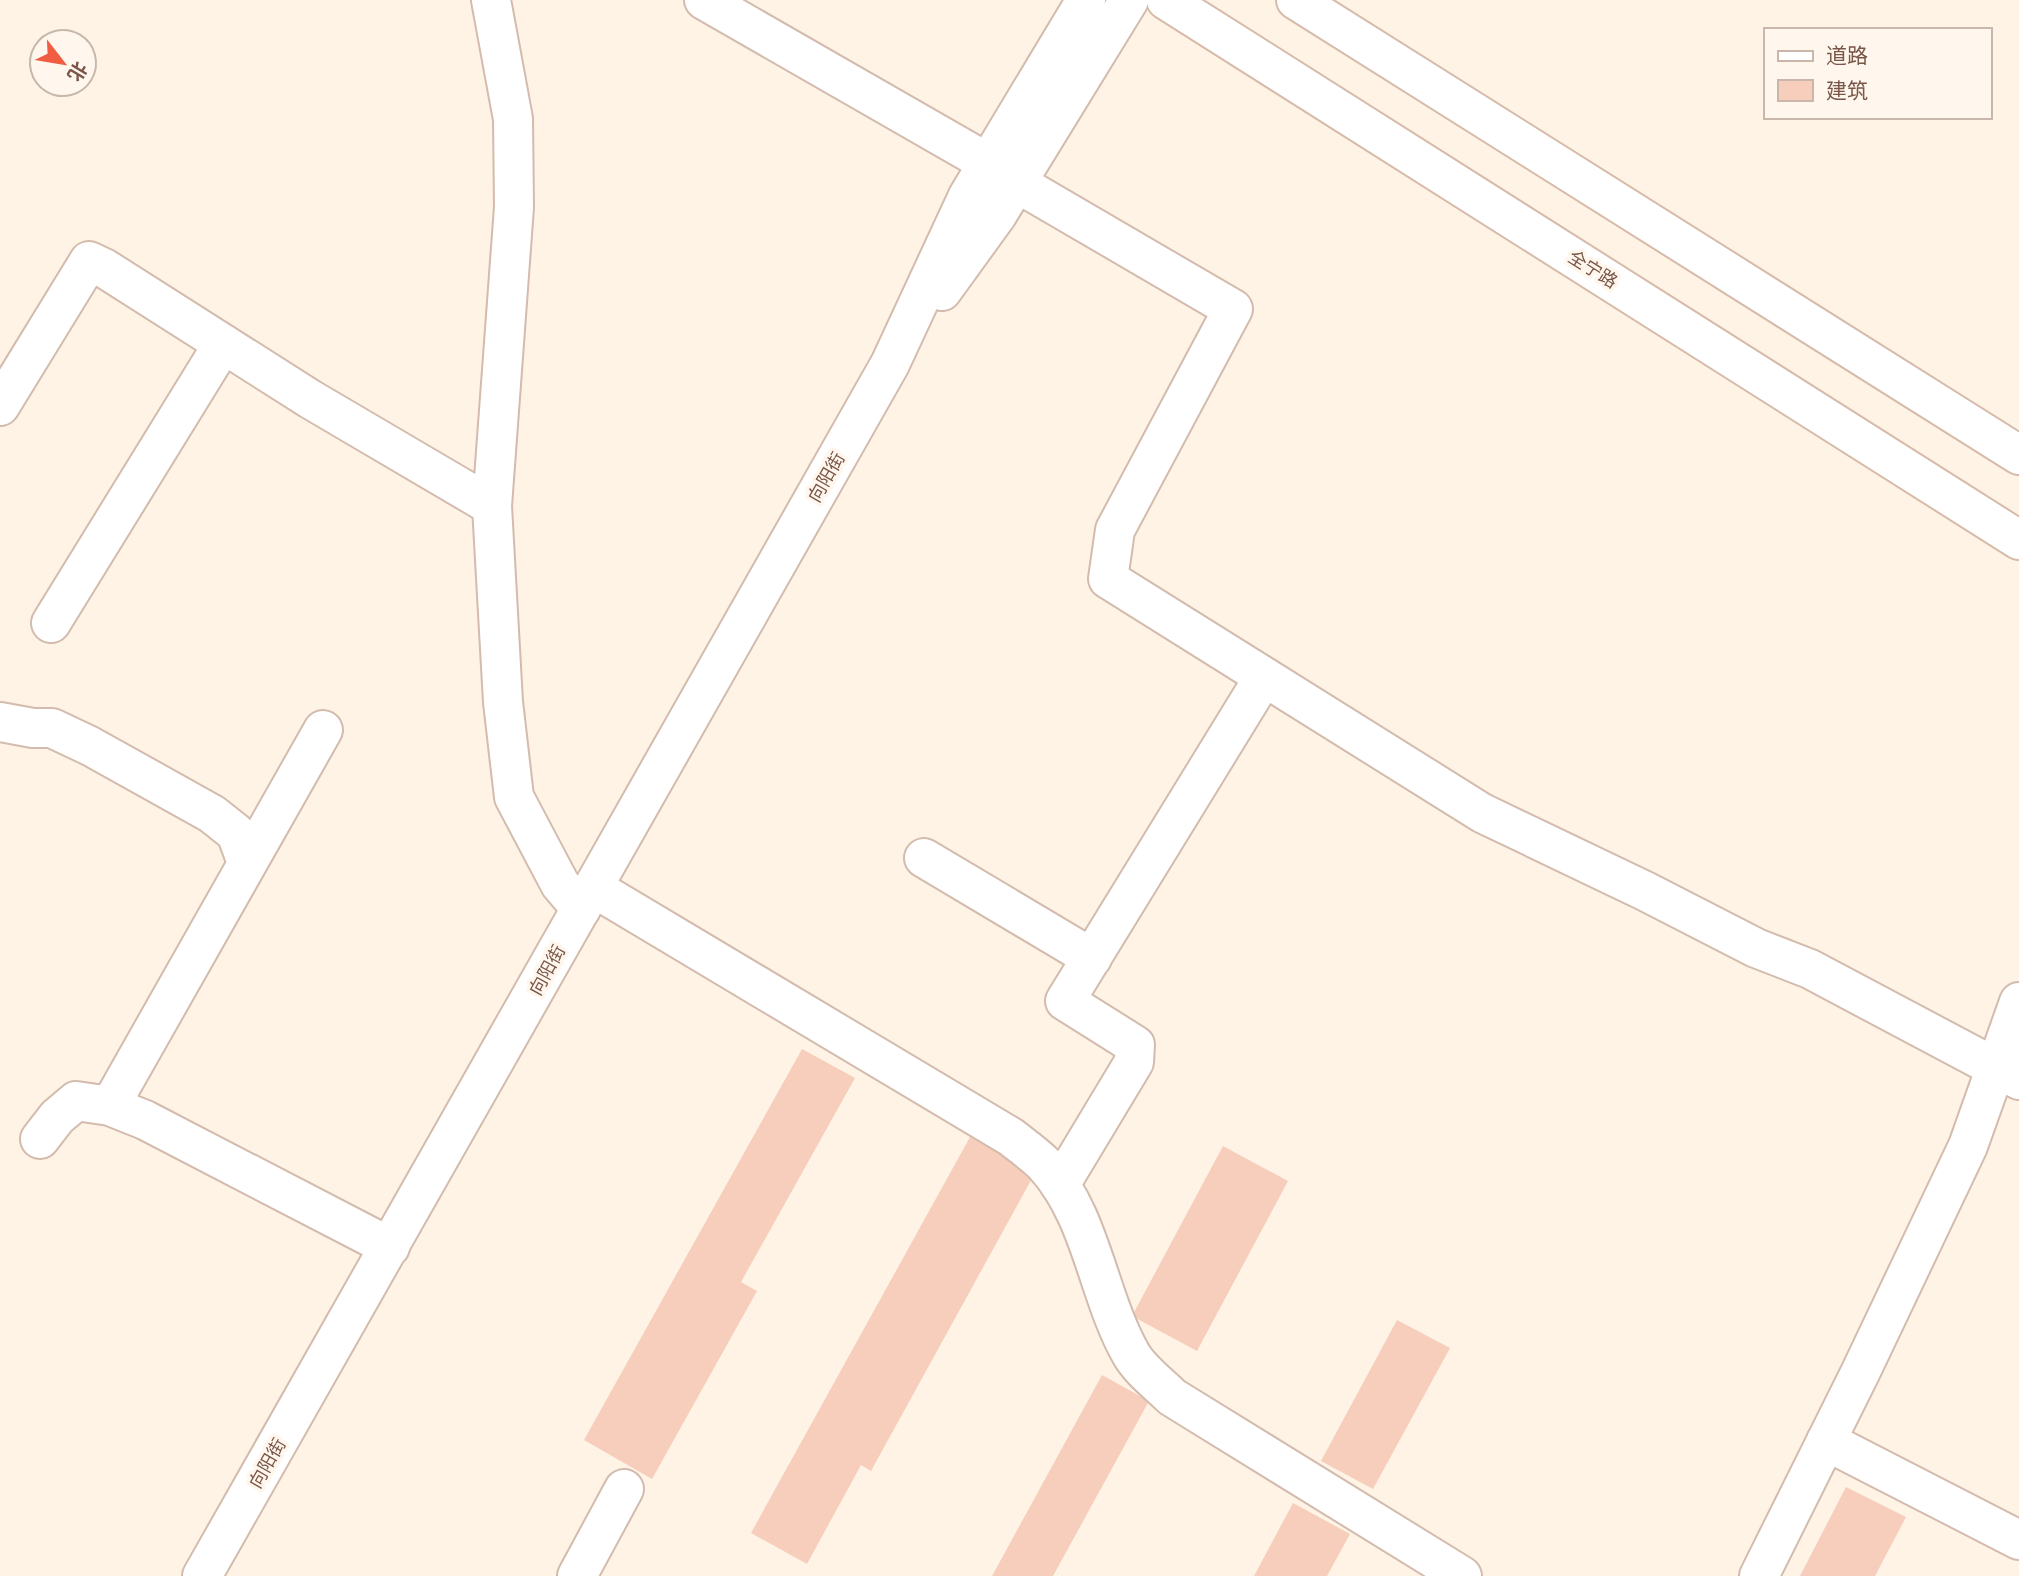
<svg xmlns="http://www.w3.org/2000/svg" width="2019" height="1576" viewBox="0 0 2019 1576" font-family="Mulish,'Noto Sans SC',sans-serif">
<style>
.building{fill:#f6cebb}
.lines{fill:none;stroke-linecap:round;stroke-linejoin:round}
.minor-casing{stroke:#d3bbad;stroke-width:42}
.tertiary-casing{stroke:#d3bbad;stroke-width:42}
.secondary-casing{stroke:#d6bbaa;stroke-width:42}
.minor{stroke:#fff;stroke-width:38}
.tertiary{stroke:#fff;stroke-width:38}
.secondary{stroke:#fff;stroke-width:38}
.labels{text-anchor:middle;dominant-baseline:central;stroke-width:7;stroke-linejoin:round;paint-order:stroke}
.street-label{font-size:18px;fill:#795648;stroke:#fff7ed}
</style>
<rect width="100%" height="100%" fill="#fef3e5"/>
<g class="building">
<polygon points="802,1049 855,1078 741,1282 757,1291 652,1479 584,1440"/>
<polygon points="970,1137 1035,1173 871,1471 861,1465 807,1564 751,1533"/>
<polygon points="1223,1146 1288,1181 1197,1351 1132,1316"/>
<polygon points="1397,1320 1450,1348 1373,1489 1321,1461"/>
<polygon points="1102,1375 1149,1401 1053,1576 992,1576"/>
<polygon points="1846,1487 1906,1517 1875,1576 1800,1576"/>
<polygon points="1293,1503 1350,1534 1327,1576 1254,1576"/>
</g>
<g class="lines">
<defs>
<g id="minor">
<polyline points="491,0 513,119 514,207 492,506 503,702 514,797 560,884 581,909"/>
<polyline points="704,0 988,163"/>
<polyline points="1017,183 1233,309 1115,530 1108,579 1482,813 1645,891 1756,948 1810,969 2019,1080"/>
<polyline points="0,406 89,261 104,268 310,399 492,506"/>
<polyline points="51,623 223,344"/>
<polyline points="0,722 33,728 52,728 90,746 212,814 236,833 247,863"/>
<polyline points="924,858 1092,958"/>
<path d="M 594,888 L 1011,1137 C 1021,1145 1034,1154 1044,1164 C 1092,1216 1097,1294 1131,1354 C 1140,1370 1159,1384 1172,1397 L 1462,1576"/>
<polyline points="110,1106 323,730"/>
<polyline points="40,1139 57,1117 76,1101 110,1106 145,1120 390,1247"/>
<polyline points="1060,1185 1134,1062 1135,1045 1065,1001 1264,677"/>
<polyline points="1826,1441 2019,1540"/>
<polyline points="577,1576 624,1489"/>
<polyline points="1759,1576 1861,1371 1968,1146 2019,1002"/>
</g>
<g id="tertiary">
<polyline points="942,291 997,215 1129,0"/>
<polyline points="202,1576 890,364 968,196 1086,0"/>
</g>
<g id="secondary">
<polyline points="1166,0 2019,540"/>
<polyline points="1296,0 2019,455"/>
</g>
</defs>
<use href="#minor" class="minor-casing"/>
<use href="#tertiary" class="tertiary-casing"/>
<use href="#secondary" class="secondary-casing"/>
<use href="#minor" class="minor"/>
<use href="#tertiary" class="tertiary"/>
<use href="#secondary" class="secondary"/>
</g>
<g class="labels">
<g class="street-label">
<text transform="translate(1593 269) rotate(32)">全宁路</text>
<text transform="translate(826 477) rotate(-60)">向阳街</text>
<text transform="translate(547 970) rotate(-61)">向阳街</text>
<text transform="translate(267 1463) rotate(-60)">向阳街</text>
</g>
</g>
<rect x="1764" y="28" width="228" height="91" fill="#fff7ed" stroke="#c9b7ab" stroke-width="2"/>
<rect x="1778" y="51" width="35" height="10" fill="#ffffff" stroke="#c9b7ab" stroke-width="2"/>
<text x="1826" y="63" font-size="21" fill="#795648">道路</text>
<rect x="1778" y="80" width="35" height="21" fill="#f6cebb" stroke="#c9b7ab" stroke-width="2"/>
<text x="1826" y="98" font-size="21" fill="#795648">建筑</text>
<g transform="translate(63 63) rotate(121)"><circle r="33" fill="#fff7ed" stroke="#c9b7ab" stroke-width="2"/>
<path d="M0-5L12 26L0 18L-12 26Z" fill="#f15d41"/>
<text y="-10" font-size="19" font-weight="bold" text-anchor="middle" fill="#795648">北</text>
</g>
</svg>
